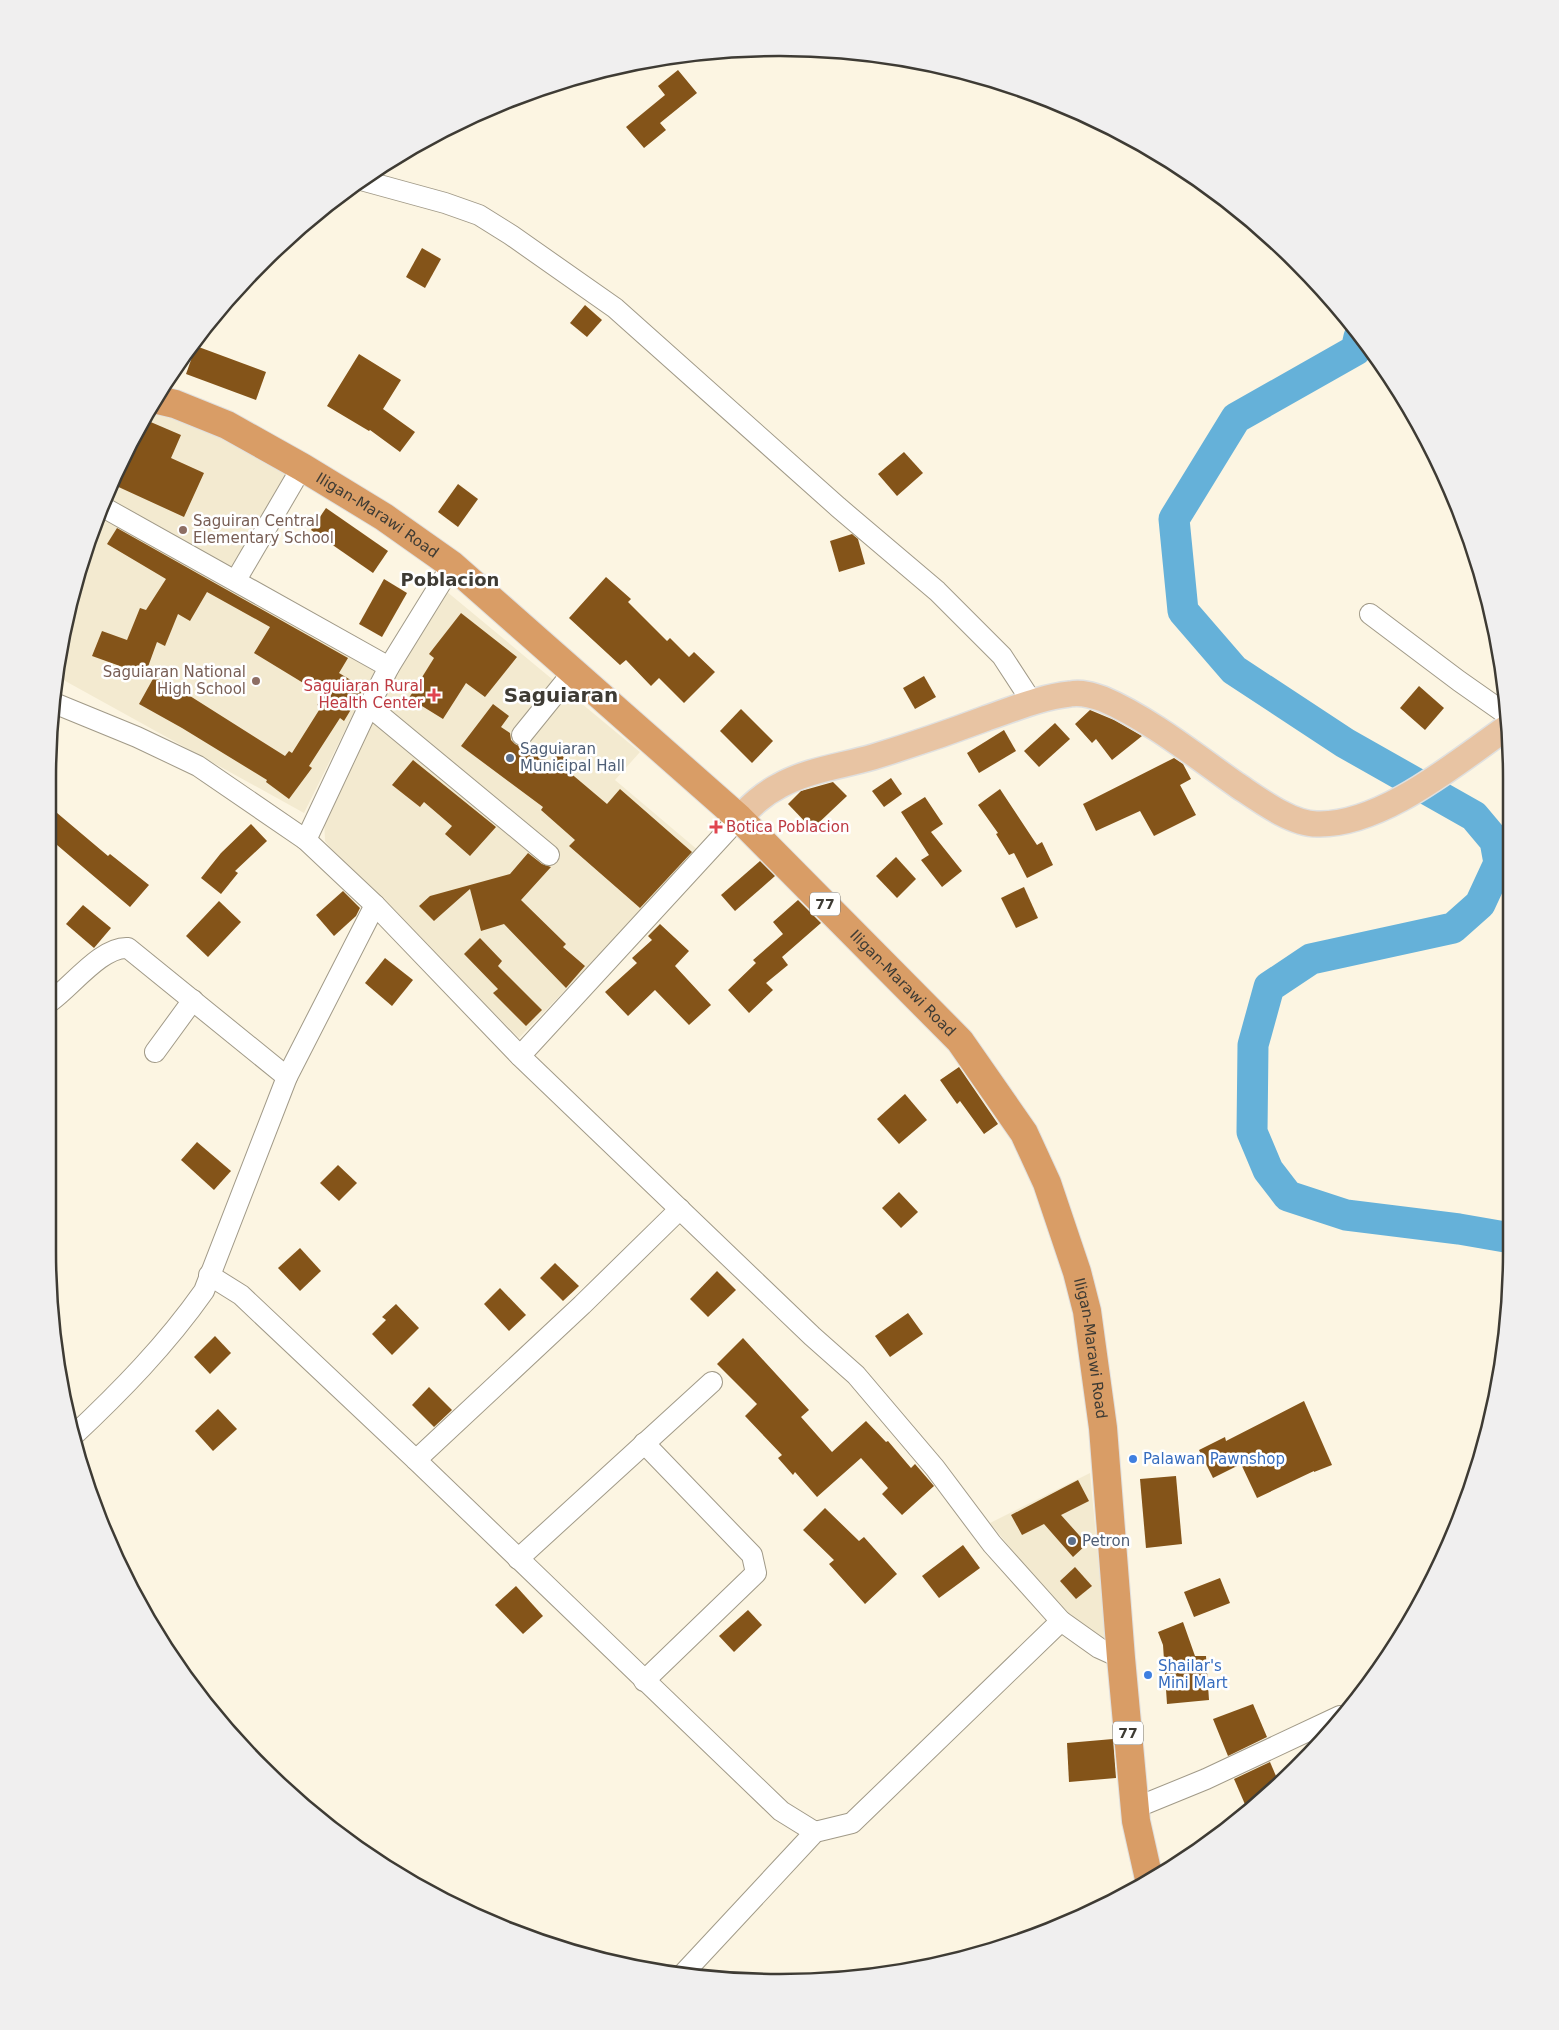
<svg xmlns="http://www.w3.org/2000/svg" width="1559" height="2030" viewBox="0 0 1559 2030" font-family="'DejaVu Sans',sans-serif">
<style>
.built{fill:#f3ead0}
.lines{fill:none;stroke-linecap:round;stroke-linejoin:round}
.river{stroke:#65b1d9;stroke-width:31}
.building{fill:#845419}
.minor-casing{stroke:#a19a88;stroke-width:22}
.major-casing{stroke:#e0e0df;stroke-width:28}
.highway-casing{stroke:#e0e0df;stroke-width:30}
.minor{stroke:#fff;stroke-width:20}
.major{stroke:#e8c4a3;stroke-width:25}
.highway{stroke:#d99d66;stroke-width:28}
.education-dot{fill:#8d6e63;stroke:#fff;stroke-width:2}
.health-dot{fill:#e0444e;stroke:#fff;stroke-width:2}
.service-dot{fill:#5c6f8a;stroke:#fff;stroke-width:2}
.shop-dot{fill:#3f7fe0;stroke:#fff;stroke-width:2}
.labels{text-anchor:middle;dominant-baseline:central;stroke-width:5;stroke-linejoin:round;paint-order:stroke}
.shield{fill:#fff;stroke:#787671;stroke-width:1}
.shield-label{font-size:14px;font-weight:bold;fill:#3e3b34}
.street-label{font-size:15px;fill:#3e3b34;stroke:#fff}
.education-label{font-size:15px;fill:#785e54;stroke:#fff;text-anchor:start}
.health-label{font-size:15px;fill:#be3a42;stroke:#fff;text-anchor:end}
.service-label{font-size:15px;fill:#4e5e75;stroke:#fff;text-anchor:start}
.shop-label{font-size:15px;fill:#366cbe;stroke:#fff;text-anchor:start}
.quarter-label{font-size:18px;font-weight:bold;fill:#3e3b34;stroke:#fff}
.district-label{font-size:20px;font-weight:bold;fill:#3e3b34;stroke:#fff}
.rim{fill:none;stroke:#3e3b34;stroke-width:2.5}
</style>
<rect width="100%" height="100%" fill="#fcf5e2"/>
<g class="built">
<polygon points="149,414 186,418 299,479 244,580 382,656 304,813 58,677 73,590 123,456"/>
<polygon points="446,591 640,752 615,780 699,851 519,1038 336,855 325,841 324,817 379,705"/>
<polygon points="1090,1473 1106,1640 1075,1627 990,1523"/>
</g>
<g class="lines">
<polyline class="river" points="1359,337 1356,350 1236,418 1174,519 1183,611 1234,670 1345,743 1474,816 1495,841 1499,863 1480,904 1453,928 1311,959 1269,987 1253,1045 1252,1132 1268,1170 1288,1196 1346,1215 1459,1229 1511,1238"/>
</g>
<g class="building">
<polygon points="678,70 697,93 660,123 666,130 644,148 626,127 665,95 658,86"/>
<polygon points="422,248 441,259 425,288 406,277"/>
<polygon points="585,305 602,320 587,337 570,323"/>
<polygon points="196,346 266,372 256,400 186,374"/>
<polygon points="359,354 401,380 383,409 415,432 400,452 370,430 369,431 327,406"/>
<polygon points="146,420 181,435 171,458 204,473 184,517 112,484 123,456"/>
<polygon points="904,452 923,473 897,496 878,474"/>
<polygon points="458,484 478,499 458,527 438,512"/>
<polygon points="326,508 388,551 373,573 311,530"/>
<polygon points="117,528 348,658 339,673 364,688 344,721 340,718 309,766 312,768 289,799 266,782 267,780 182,728 139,704 154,677 190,696 285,756 289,751 292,753 321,707 317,705 323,695 254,653 270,627 207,592 190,621 178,614 165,646 157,642 145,675 92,656 102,631 127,640 140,608 146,610 166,579 107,544"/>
<polygon points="852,534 858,539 865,564 839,572 830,541"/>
<polygon points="606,577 631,599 628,602 667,641 670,638 689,657 694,652 715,672 684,703 659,678 651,686 626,660 620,665 569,618"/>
<polygon points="384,579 407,593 382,637 359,624"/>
<polygon points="461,613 517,657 485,697 466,683 443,719 409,698 434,658 429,654"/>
<polygon points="924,676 936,697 915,709 903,688"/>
<polygon points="1419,686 1444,708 1425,730 1400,708"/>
<polygon points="493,704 509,716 501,727 510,733 511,740 515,744 521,747 527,746 550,763 558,753 573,764 568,771 607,804 620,789 692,852 640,908 569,846 575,840 541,810 543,807 461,746"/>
<polygon points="741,709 773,741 752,763 720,731"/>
<polygon points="1090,710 1114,720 1142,736 1112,760 1096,739 1092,743 1075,724"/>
<polygon points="1055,723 1070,739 1039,767 1024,751"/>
<polygon points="1004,730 1016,751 979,773 967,753"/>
<polygon points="1174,758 1183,764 1191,779 1180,785 1196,815 1154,836 1140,811 1096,831 1083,804"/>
<polygon points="413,760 496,827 470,856 445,834 452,826 424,802 420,807 392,785"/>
<polygon points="891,778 902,794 884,807 872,791"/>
<polygon points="833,782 847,796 812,829 788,804 801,791"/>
<polygon points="1000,789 1037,845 1042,842 1053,865 1027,878 1014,853 1009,855 996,834 998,833 978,805"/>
<polygon points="925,797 943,824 931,832 962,871 942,887 921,860 929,855 901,812"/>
<polygon points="50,807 108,856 110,854 149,885 130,907 50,839"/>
<polygon points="251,824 267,841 235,871 238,873 221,894 201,878 221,853"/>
<polygon points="528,853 542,864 551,867 521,900 566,944 563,947 585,966 566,988 504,924 481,931 470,889 434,921 419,906 430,896 510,874"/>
<polygon points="896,857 916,879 897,898 876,876"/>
<polygon points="760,861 775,876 735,911 721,895"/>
<polygon points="1024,887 1038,918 1016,928 1001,898"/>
<polygon points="343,891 360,908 356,916 334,936 316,915"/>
<polygon points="798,900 821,923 782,957 788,965 766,983 773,990 749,1013 728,990 756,963 753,960 783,934 773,922"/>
<polygon points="219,901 241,922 208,957 186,936"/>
<polygon points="83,905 111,928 94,948 66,924"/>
<polygon points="660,924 689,951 675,966 711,1005 689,1025 655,990 628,1016 605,992 637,963 632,958 652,940 648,936"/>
<polygon points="480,938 502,961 498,966 542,1010 526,1026 493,993 498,989 464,954"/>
<polygon points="385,958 413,980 392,1006 365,983"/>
<polygon points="959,1067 998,1124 984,1134 960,1101 957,1104 940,1080"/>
<polygon points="905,1094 927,1120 899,1144 877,1119"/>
<polygon points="197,1142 231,1171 214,1190 181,1160"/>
<polygon points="338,1165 357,1183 339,1201 320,1183"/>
<polygon points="899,1192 918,1212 901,1228 882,1208"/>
<polygon points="300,1248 321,1271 300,1291 278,1268"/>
<polygon points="555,1263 579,1286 563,1301 540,1278"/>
<polygon points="717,1271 736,1290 708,1317 690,1299"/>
<polygon points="500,1288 526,1315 509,1331 484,1304"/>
<polygon points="396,1304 419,1328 392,1355 372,1334 386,1320 382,1317"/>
<polygon points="908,1313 923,1334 890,1357 875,1336"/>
<polygon points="215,1336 231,1353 210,1374 194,1357"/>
<polygon points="743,1338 809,1410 801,1417 832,1452 866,1421 886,1442 888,1441 911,1468 915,1464 934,1486 902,1515 882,1494 888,1488 861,1458 817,1497 795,1472 793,1475 778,1458 782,1455 745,1416 757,1404 717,1364"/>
<polygon points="429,1387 452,1410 434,1427 412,1405"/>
<polygon points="1304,1401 1332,1465 1314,1472 1314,1471 1257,1498 1241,1464 1213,1478 1199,1450 1225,1437 1226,1441"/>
<polygon points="218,1409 237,1429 213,1451 195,1431"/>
<polygon points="1176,1476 1182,1544 1146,1548 1140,1479"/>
<polygon points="1078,1480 1089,1501 1061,1515 1087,1544 1073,1557 1044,1524 1022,1535 1011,1515"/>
<polygon points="825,1508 859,1541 864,1537 897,1574 865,1604 829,1564 834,1560 803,1530"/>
<polygon points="963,1545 980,1568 939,1598 922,1576"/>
<polygon points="1075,1567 1092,1586 1076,1599 1060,1581"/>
<polygon points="1220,1578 1230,1603 1194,1617 1184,1592"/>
<polygon points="516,1586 543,1616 523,1634 495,1605"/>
<polygon points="748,1610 762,1625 734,1652 719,1636"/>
<polygon points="1183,1622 1195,1656 1206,1656 1209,1700 1167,1704 1163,1645 1158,1632"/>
<polygon points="1253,1704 1267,1737 1228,1756 1213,1719"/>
<polygon points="1113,1739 1116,1778 1069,1782 1067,1743"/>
<polygon points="1270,1762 1279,1783 1247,1809 1234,1779"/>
</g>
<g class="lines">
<defs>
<g id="minor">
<polyline points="361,180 445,203 479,215 511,235 615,308 838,507 937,591 1002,656 1032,702"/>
<polyline points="103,507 389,667"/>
<polyline points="236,580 302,467"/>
<polyline points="1370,614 1459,681 1506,714"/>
<polyline points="54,703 137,737 198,766 306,840 375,905 520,1056 812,1336 856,1375 935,1468 992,1544 1061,1621 1099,1648 1121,1658"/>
<polyline points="369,706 549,855"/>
<polyline points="522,735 573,672"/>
<polyline points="306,840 369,706 389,667 452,565"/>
<path d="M 51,1001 C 72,986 102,946 128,948 L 287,1077"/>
<polyline points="155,1052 193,1000"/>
<polyline points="520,1056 739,818"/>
<polyline points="209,1275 241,1295 416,1460 781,1811 815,1832"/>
<path d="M 72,1437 C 120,1392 166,1345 204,1291 L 287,1077 L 375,905"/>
<polyline points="416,1460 582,1305 680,1209"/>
<polyline points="518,1559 712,1382"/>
<polyline points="644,1681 756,1573 752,1555 644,1443"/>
<polyline points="1135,1808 1206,1779 1340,1716"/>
<polyline points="681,1976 815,1832 852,1823 1061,1621"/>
</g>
<path id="major" d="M 739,818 C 751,806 763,794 779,786 C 807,770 842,766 873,757 C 912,745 950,732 987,718 C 1014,709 1041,697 1070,694 C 1082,692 1092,695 1103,699 C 1148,718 1197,757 1237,785 C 1258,799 1291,824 1317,824 C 1381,826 1456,763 1506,728"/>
<g id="highway">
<path id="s1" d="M 158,400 L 175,404 L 227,425 L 302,467 L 384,517 L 452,565 L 739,818 L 960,1041 L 1024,1133 L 1047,1183 L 1077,1272 L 1087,1311 L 1103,1428 L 1121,1658 L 1136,1821 L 1149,1879"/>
</g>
</defs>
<use href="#minor" class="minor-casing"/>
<use href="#major" class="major-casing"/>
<use href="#highway" class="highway-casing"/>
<use href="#minor" class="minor"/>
<use href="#major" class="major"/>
<use href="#highway" class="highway"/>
</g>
<g class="education-dot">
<circle cx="183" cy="530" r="5"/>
<circle cx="256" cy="681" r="5"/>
</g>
<g class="health-dot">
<path d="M431.5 687.5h5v5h5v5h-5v5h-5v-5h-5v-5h5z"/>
<path d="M713.5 819.5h5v5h5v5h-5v5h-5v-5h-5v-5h5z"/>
</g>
<g class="service-dot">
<circle cx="510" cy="758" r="5"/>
<circle cx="1072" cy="1541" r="5"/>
</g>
<g class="shop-dot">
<circle cx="1133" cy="1459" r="5"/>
<circle cx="1148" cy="1675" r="5"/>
</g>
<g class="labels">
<g class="shield">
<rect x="810" y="892.5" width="30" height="23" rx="4"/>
<rect x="1113" y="1721.5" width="30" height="23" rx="4"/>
</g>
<g class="shield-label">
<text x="825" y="904">77</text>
<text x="1128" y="1733">77</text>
</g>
<g class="street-label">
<text stroke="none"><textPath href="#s1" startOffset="249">Iligan-Marawi Road</textPath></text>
<text stroke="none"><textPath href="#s1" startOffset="954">Iligan-Marawi Road</textPath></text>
<text stroke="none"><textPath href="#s1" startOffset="1374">Iligan-Marawi Road</textPath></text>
</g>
<g class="education-label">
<text x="193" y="521">Saguiran Central<tspan x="193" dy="17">Elementary School</tspan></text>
<text x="246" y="672" text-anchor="end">Saguiaran National<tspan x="246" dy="17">High School</tspan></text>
</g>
<g class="health-label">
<text x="423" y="686">Saguiaran Rural<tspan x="423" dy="17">Health Center</tspan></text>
<text x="726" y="827" text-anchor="start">Botica Poblacion</text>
</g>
<g class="service-label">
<text x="520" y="749">Saguiaran<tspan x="520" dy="17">Municipal Hall</tspan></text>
<text x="1082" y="1541">Petron</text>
</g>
<g class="shop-label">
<text x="1143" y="1459">Palawan Pawnshop</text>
<text x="1158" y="1666">Shailar's<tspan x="1158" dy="17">Mini Mart</tspan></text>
</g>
<g class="quarter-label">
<text x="450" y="579">Poblacion</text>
</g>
<g class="district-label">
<text x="561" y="695">Saguiaran</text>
</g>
</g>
<path d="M0 0H1559V2030H0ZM779 56H780A723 723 0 0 1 1503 779V1251A723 723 0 0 1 780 1974H779A723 723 0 0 1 56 1251V779A723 723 0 0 1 779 56Z" fill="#f0efef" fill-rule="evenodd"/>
<path class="rim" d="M779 56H780A723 723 0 0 1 1503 779V1251A723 723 0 0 1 780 1974H779A723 723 0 0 1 56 1251V779A723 723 0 0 1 779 56Z"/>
</svg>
